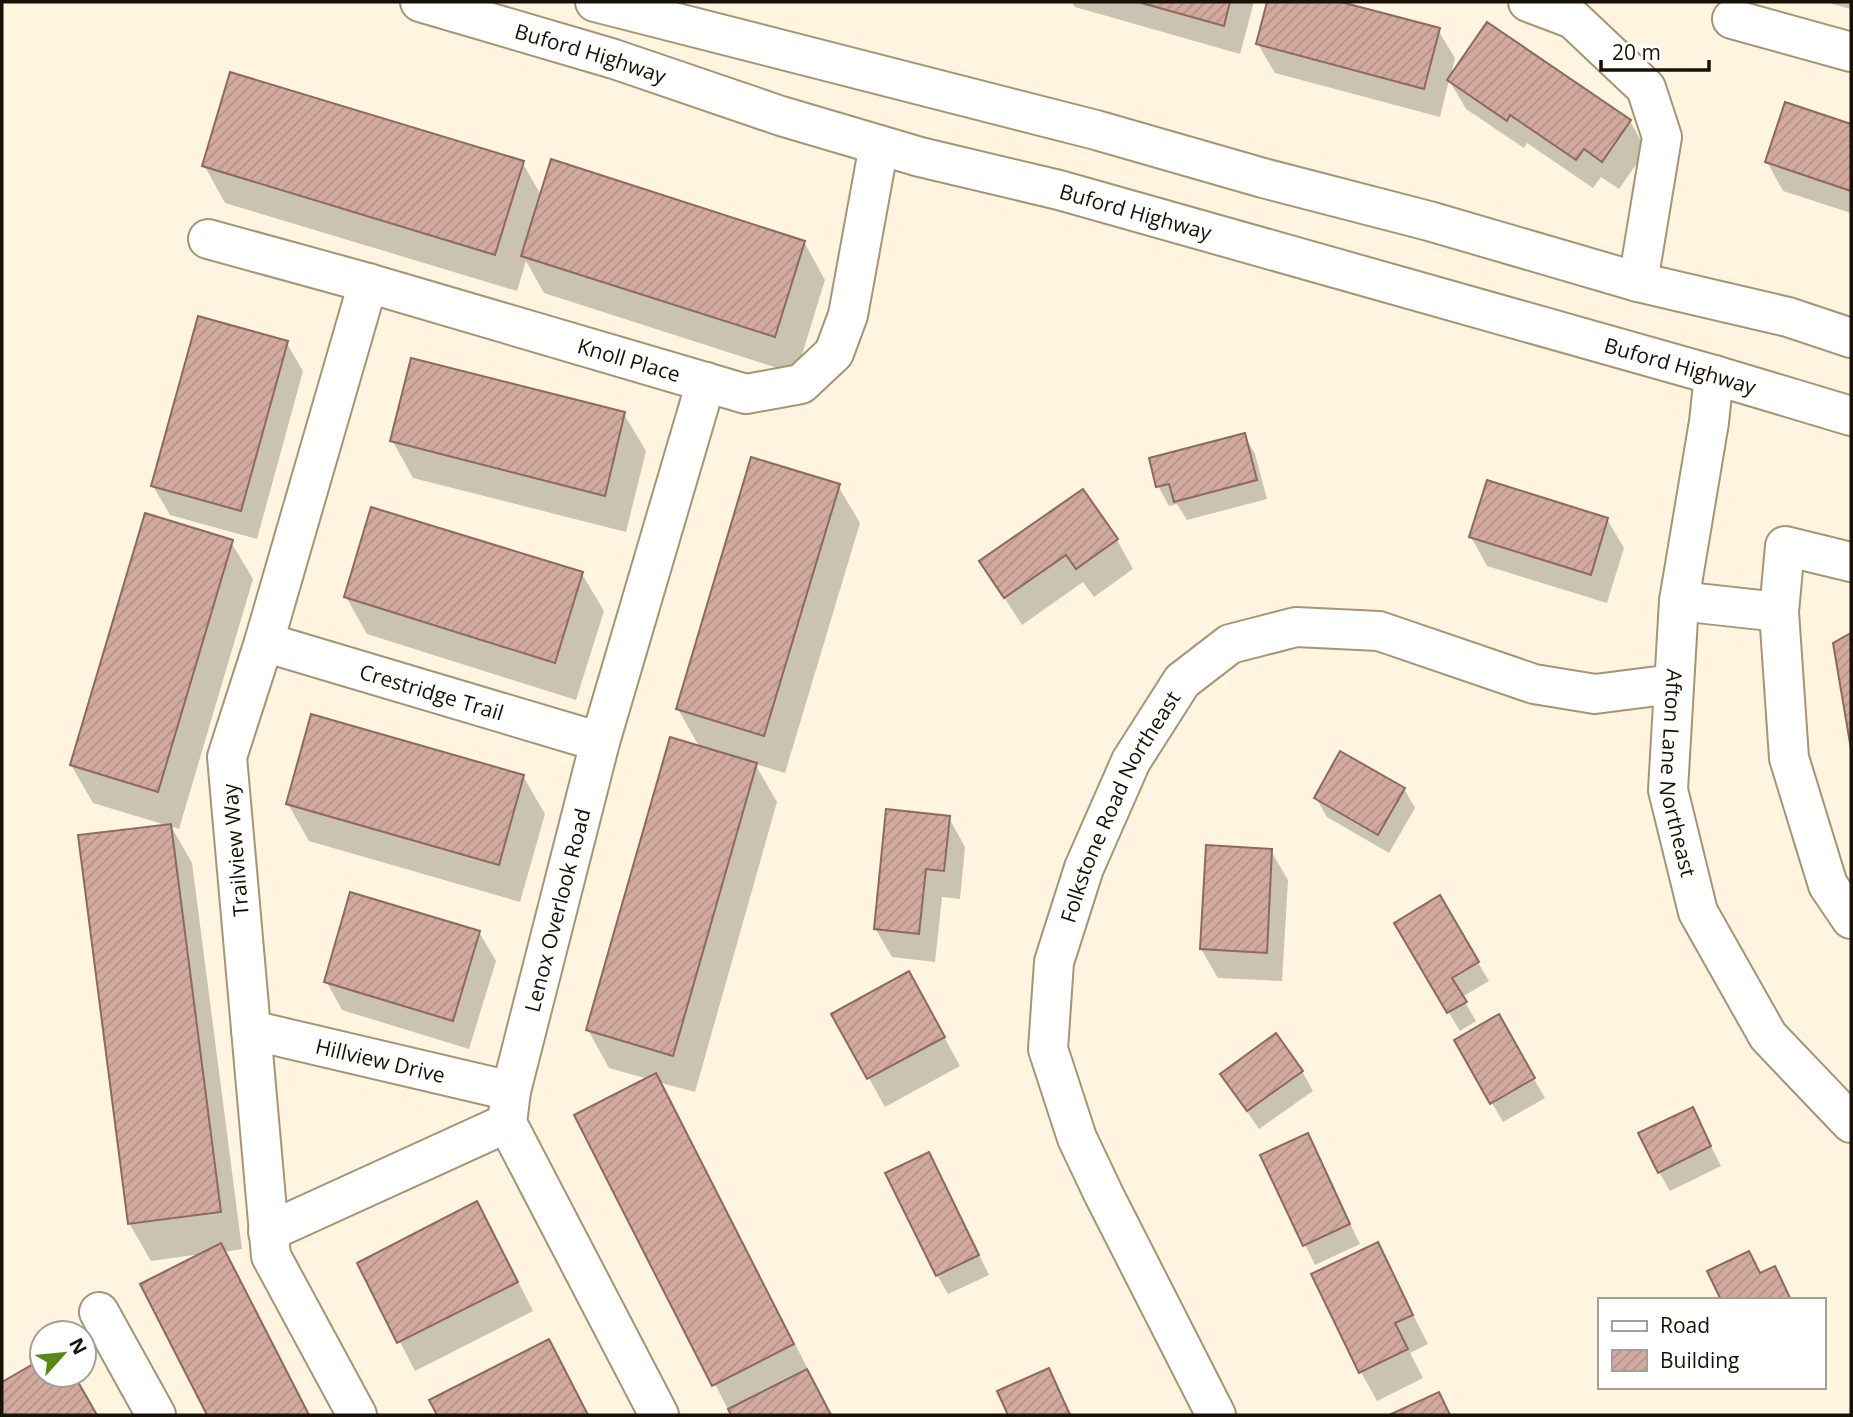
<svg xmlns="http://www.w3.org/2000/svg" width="1853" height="1417" viewBox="0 0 1853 1417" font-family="'Open Sans',sans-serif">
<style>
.shadow{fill:#0003}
.building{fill:url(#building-hatch);stroke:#8d695f;stroke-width:2}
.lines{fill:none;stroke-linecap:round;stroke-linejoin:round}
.minor-casing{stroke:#a59574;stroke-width:42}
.major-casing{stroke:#a59574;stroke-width:42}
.minor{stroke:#fff;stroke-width:38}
.major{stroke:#fff;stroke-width:38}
.labels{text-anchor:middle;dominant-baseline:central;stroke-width:7;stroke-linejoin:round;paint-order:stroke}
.street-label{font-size:21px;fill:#181206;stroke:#fff}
</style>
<defs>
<pattern id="building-hatch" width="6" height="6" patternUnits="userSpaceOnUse" patternTransform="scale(1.75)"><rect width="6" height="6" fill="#d2aa9f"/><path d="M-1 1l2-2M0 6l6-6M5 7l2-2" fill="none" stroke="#b49187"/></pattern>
</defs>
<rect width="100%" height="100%" fill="#fef4df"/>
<g class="shadow">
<polygon points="1071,2 1254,2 1240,54 1075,7"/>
<polygon points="1269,2 1335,2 1438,30 1455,58 1450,79 1630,121 1646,150 1619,189 1601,177 1593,188 1527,143 1524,148 1466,109 1449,80 1440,117 1275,73 1258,44"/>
<polygon points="1825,2 1851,2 1851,9"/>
<polygon points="1786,104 1851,126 1851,213 1783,191 1767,162"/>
<polygon points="522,162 541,195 804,242 825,280 796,374 544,293 526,261 517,291 225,203 204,165"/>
<polygon points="286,342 303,371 257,539 170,515 153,486"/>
<polygon points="624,414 646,451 626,532 413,478 392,440"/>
<polygon points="1244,435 1255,454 1267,499 1187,520 1177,504 1169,506 1158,486"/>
<polygon points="838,486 860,523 785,773 755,764 777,802 695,1092 658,1082 832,1415 731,1415 576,1116 648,1079 609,1068 588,1030 700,748 678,709"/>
<polygon points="1083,491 1117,540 1133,569 1094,597 1083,582 1022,625 981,562"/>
<polygon points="1607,519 1624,548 1607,603 1487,566 1471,537"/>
<polygon points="231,542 253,579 179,829 171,826 192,863 242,1249 224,1252 310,1415 209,1415 143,1285 201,1254 151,1261 129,1223 169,826 93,803 71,765"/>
<polygon points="582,574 604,611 576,700 367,634 346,597"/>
<polygon points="1851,635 1851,739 1835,644"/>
<polygon points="523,776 545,814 520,902 309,841 288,804"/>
<polygon points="1404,789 1415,808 1389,853 1327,817 1316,798"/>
<polygon points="949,818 965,847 960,899 942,897 935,962 892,957 875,928"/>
<polygon points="1271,851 1288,880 1282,981 1218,978 1201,949"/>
<polygon points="1439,898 1489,981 1462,997 1476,1021 1460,1031 1396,924"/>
<polygon points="479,932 496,961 469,1049 342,1010 326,981"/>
<polygon points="925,1002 960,1066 885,1107 833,1014"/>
<polygon points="1498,1017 1545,1098 1503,1122 1456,1041"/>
<polygon points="1302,1071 1313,1091 1259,1129 1222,1075"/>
<polygon points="1692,1109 1721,1166 1670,1191 1659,1172"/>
<polygon points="1307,1135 1360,1244 1315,1265 1262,1156"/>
<polygon points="939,1174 989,1275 948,1294 937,1275"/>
<polygon points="493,1232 533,1311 415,1371 359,1263"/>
<polygon points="1377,1244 1428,1344 1410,1353 1423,1378 1377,1401 1361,1372"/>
<polygon points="549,1341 588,1415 439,1415 432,1401"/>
<polygon points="42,1361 42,1375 73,1375 96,1415 2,1415 2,1384"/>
<polygon points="1048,1370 1072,1415 1010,1415 999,1392"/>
</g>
<g class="building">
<polygon points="1138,2 1230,2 1224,26"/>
<polygon points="1267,2 1341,2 1440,28 1424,89 1256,44"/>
<polygon points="1487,22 1631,120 1602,162 1584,149 1576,160 1510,115 1507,121 1447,80"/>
<polygon points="230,72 524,161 495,255 202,166"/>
<polygon points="1785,102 1851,124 1851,191 1765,162"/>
<polygon points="551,159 805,241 775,337 521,256"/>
<polygon points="198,316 288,341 241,511 151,486"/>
<polygon points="411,358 625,412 605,496 390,441"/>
<polygon points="1245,433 1257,480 1174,502 1169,484 1156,487 1149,458"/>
<polygon points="751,457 840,484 764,736 676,709"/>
<polygon points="1487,480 1608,518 1591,575 1469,537"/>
<polygon points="1083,489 1118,539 1076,569 1066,555 1004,598 979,561"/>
<polygon points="371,507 583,572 555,663 344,597"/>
<polygon points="145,513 233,540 158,792 70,765"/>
<polygon points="1851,633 1851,749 1833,643"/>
<polygon points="311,714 524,775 499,865 286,804"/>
<polygon points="670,737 757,763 673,1056 586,1030"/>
<polygon points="1340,751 1405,788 1378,835 1314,798"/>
<polygon points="886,809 950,816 944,871 926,869 919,934 874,929"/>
<polygon points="171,824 221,1212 128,1224 78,835"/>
<polygon points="1206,845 1272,849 1267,953 1200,949"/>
<polygon points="350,892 480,931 453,1021 324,982"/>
<polygon points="1440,895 1479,962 1452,978 1467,1002 1447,1013 1394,923"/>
<polygon points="909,971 945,1037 867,1079 831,1014"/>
<polygon points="1499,1014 1535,1078 1490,1104 1454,1040"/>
<polygon points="1276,1033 1303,1071 1247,1111 1220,1074"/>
<polygon points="656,1073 794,1344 712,1386 574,1115"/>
<polygon points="1693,1107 1711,1146 1658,1173 1638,1133"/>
<polygon points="1308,1133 1350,1224 1303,1246 1260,1155"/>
<polygon points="929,1152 979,1255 936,1276 885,1173"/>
<polygon points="477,1201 518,1282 397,1343 357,1263"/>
<polygon points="1378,1242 1413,1315 1395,1323 1408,1349 1359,1373 1311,1274"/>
<polygon points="221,1243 309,1415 207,1415 140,1284"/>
<polygon points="1749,1251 1760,1273 1775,1266 1791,1300 1721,1300 1707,1271"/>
<polygon points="549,1339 588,1415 437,1415 429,1400"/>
<polygon points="42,1359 42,1375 74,1375 97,1415 2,1415 2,1382"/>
<polygon points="1049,1368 1070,1415 1008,1415 997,1391"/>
<polygon points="807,1369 831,1415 731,1415 728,1409"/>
<polygon points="1439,1392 1450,1415 1392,1415 1391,1414"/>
</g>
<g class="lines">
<defs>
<g id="minor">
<polyline points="1528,2 1573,19 1646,88 1662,137 1638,282"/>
<polyline points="1732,19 1851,52"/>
<path id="s1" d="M 208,239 L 368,283 L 746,394 L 801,384 L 834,353 L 848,315 L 879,145"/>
<path id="s2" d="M 1714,375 L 1709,422 L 1679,601 L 1668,790 L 1698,912 L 1768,1036 L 1851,1123"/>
<polyline points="1851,562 1785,546 1779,612 1789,758 1828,885 1851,919"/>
<polyline points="1679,601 1779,612"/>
<path id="s3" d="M 264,642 L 600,742"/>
<path id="s4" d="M 251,1030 L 511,1091"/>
<polyline points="268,1232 507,1123"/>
<polyline points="99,1312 156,1415"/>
<polyline points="357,1415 271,1256 227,757 264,642 368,283"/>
<path id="s5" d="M 659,1415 L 507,1123 L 511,1091 L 600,742 L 706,382"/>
<path id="s6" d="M 1216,1415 L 1104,1195 L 1077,1138 L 1048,1049 L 1054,962 L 1084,868 L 1131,761 L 1182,681 L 1230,644 L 1296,627 L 1379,631 L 1534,684 L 1595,694 L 1673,684"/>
</g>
<g id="major">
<path id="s7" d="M 420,2 L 614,59 L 781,116 L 920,157 L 1059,190 L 1714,375 L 1851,416"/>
<polyline points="595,2 1096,130 1263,178 1429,221 1638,282 1788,317 1851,338"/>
</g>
</defs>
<use href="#minor" class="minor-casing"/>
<use href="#major" class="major-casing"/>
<use href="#minor" class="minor"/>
<use href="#major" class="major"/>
</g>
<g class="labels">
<g class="street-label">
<text stroke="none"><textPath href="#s7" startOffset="178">Buford Highway</textPath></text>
<text stroke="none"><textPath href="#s7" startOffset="746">Buford Highway</textPath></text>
<text stroke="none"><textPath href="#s1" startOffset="438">Knoll Place</textPath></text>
<text stroke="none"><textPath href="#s7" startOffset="1312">Buford Highway</textPath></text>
<text stroke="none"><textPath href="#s3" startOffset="175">Crestridge Trail</textPath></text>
<text stroke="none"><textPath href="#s2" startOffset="402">Afton Lane Northeast</textPath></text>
<text stroke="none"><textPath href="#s6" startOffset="660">Folkstone Road Northeast</textPath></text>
<text transform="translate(235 850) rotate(-95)">Trailview Way</text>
<text stroke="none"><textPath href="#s5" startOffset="548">Lenox Overlook Road</textPath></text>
<text stroke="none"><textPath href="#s4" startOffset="133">Hillview Drive</textPath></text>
</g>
</g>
<rect width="1853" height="1417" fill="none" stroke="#181206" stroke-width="7"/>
<rect x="1598" y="1298" width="228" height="91" fill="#ffffff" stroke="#a3a09b" stroke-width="2"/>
<rect x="1612" y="1321" width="35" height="10" fill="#ffffff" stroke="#a3a09b" stroke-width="2"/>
<text x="1660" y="1333" font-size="21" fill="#181206">Road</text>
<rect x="1612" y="1350" width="35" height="21" fill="url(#building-hatch)" stroke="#a3a09b" stroke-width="2"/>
<text x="1660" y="1368" font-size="21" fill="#181206">Building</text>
<g transform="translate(63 1354) rotate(63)"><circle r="33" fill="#ffffff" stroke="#a3a09b" stroke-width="2"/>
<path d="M0-5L12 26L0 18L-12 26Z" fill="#598819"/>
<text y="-10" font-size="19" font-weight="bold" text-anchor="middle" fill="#181206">N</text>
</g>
<path d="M1601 60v10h108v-10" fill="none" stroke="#181206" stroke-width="3.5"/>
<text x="1612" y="60" font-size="21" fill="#181206" stroke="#ffffff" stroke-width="5" paint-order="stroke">20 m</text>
</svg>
